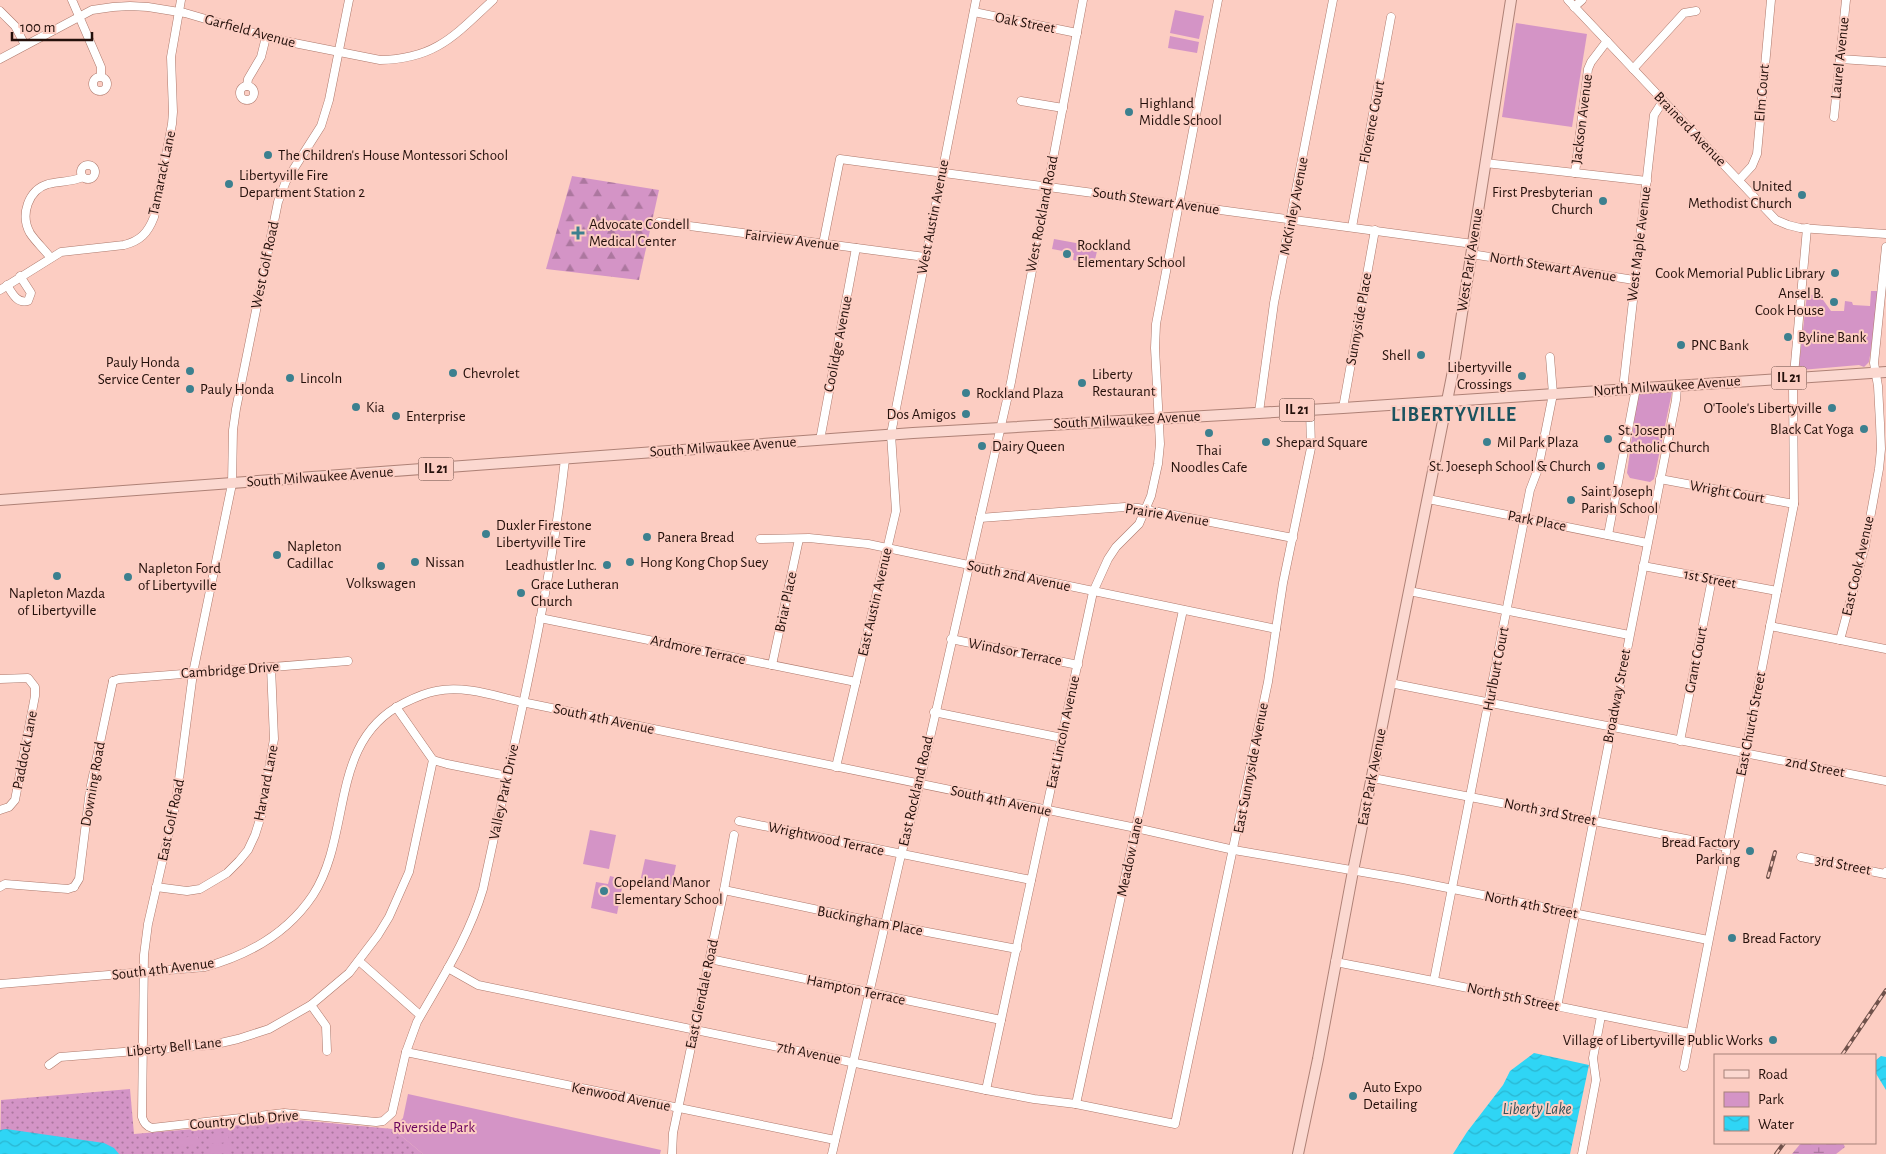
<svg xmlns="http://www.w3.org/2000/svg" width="1886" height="1154" viewBox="0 0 1886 1154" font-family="'Alegreya Sans',sans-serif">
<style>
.grass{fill:url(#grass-dots)}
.forest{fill:url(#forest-firs)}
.wetland{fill:url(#wetland-marsh)}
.park{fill:#d494c6}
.water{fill:url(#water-waves)}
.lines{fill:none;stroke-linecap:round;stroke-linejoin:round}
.minor-casing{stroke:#ad786b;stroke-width:9}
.major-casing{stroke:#ae8176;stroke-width:12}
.minor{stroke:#fff;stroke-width:8}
.major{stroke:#fbd8d0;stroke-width:10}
.rail-casing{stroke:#70524b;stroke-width:4}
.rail{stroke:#fccdc2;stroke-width:2;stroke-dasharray:5.5;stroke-linecap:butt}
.poi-dot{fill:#3c808f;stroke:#fccdc2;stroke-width:2}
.labels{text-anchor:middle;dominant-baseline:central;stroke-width:4;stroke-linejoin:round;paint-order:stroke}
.shield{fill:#fccdc2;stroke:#654942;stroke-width:1}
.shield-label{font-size:14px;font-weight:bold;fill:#24100b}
.street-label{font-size:15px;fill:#24100b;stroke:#fccdc2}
.poi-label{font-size:15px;fill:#24100b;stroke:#fccdc2;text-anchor:start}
.park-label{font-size:15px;fill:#68015c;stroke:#fccdc2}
.water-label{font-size:16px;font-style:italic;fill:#325259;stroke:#fccdc2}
.district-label{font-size:20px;font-weight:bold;letter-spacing:1px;fill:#1b535f;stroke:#fccdc2}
</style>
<defs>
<pattern id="grass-dots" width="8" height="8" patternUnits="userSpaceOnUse" patternTransform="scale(1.25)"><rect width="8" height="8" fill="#d494c6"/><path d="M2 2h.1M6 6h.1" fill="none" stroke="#ac779f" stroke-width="1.8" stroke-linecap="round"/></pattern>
<pattern id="forest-firs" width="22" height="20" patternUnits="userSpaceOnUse" patternTransform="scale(1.25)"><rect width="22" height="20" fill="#d494c6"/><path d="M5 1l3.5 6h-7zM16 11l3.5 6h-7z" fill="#ac779f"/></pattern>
<pattern id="wetland-marsh" width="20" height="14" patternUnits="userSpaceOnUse" patternTransform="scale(1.25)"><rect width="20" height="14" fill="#d494c6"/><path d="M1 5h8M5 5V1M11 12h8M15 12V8" fill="none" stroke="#ac779f"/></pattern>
<pattern id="water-waves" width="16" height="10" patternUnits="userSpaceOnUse" patternTransform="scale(1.25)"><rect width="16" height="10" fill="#2fd5f5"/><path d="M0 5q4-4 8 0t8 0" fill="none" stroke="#2ab6d1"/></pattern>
</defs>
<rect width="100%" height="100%" fill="#fccdc2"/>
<polygon class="grass" points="130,1089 134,1134 241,1125 287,1119 393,1129 423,1154 0,1154 1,1100"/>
<polygon class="forest" points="572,176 659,190 639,280 546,269"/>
<polygon class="wetland" points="1801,1143 1843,1143 1845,1147 1836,1154 1792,1154"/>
<g class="park">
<polygon points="1175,10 1204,16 1199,39 1170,33"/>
<polygon points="1516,23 1587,34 1572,127 1502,117"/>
<polygon points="1170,36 1199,42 1197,53 1168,48"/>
<polygon points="1054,239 1098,247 1094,264 1073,260 1074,253 1052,249"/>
<polygon points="1871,291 1880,291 1869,362 1864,367 1859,365 1801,370 1799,365 1807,294 1821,297 1831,311 1844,311 1845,301 1852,302 1853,305 1870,306"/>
<polygon points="1672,392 1654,479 1650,482 1630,478 1627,473 1638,393"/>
<polygon points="590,830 616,835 609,869 583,864"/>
<polygon points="645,859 676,865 671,888 640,882"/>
<polygon points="610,876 618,878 616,886 622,888 617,914 591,908 596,882 608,884"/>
<polygon points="408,1094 661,1150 660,1154 423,1154 393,1129 403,1118"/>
<polygon points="228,1133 229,1142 210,1144 209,1135"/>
<polygon points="198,1136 199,1145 180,1147 179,1138"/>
<polygon points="229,1144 230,1153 211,1154 210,1146"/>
</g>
<g class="water">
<polygon points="1534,1053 1589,1065 1570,1154 1453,1154 1467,1132 1503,1085 1510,1071"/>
<polygon points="1881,1056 1886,1057 1886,1090 1875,1072 1875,1061"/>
<polygon points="6,1129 104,1143 114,1148 119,1154 0,1154 0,1130"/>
</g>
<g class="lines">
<defs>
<g id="minor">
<polyline points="72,0 101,67 101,76"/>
<path d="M 349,0 L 329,100 L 321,126 L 286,181 L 278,202 L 236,409 L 233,430 L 232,484 L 193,673 L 176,802 L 148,924 L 144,955 L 142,1117 C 144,1123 146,1126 152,1128 L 284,1113 L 376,1122 L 383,1121 L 392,1113 L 406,1052 L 417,1022 C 442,978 469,937 483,889 C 513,746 549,604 565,459"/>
<polyline points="1568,0 1776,220 1788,225 1800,228 1886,234"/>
<polyline points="1574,7 1582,0"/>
<polyline points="0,11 15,26 25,45"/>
<polyline points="974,12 1077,33"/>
<path d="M 0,59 L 92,10 L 113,7 L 130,6 L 148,7 L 185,13 L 274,39 L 380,60 C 436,59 455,35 493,0"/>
<polyline points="1840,59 1886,62"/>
<polyline points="1633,69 1684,13 1696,11"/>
<circle cx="100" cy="84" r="7"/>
<circle cx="247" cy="93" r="7"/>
<polyline points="247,86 248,79 261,57 266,37"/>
<polyline points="1021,101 1063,108"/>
<polyline points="1834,117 1846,0"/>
<polyline points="1485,163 1647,181"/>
<circle cx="88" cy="172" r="7"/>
<polyline points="1575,173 1588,69 1591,62 1607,41"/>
<polyline points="1739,180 1752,166 1757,154 1771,0"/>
<polyline points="659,222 925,257"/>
<polyline points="1352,227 1391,17"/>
<polyline points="823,244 840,159 1473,244"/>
<polyline points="1471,254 1634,280"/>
<path d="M 50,257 C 44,249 35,241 30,233 C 20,215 28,190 48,184 C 60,181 72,182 83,177"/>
<path d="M 7,285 C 12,293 17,304 28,301 L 31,293 L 20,276"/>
<path d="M 0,290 L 61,252 L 124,245 C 140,241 148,233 154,217 L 172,124 L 173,112 L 171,57 L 181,0"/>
<polyline points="1623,389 1654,115 1663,101"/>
<polyline points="1343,408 1375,230"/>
<polyline points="1259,412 1274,303 1333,0"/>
<polyline points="820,440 856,248"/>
<polyline points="1660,479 1794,504"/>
<polyline points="1428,499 1647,543"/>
<polyline points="980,518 1125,507 1138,508 1293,538"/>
<polyline points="1608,535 1636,388"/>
<polyline points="760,539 809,538 868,544 1276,629"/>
<polyline points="1643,566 1777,591"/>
<polyline points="1409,591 1629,635"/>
<polyline points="540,618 856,682"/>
<polyline points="1770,626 1886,649"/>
<polyline points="951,639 1078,665"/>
<polyline points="1840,640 1865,546 1879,469 1881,449 1880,423 1878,386 1874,363 1886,247"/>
<polyline points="772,665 799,539"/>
<polyline points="0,679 28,678 35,687 35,696 15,800 9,807 0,810"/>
<polyline points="113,681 119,679 348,661"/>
<polyline points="1390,683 1886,781"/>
<polyline points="396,707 433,760 447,764 507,776"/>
<polyline points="934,712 1062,738"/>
<polyline points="1680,741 1712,579"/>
<polyline points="836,767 896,511 891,434 976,0"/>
<polyline points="1373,778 1727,847"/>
<polyline points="739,821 1031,880"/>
<polyline points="1801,857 1885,874 1886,872"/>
<polyline points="0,887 5,884 68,889 74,887"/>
<polyline points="74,887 79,879 90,790 113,681"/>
<polyline points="156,887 187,891 200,889 227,873 239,861 248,850 255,835 261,816 274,739 271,667"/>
<polyline points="724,890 885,924 1017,949"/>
<polyline points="710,959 1001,1020"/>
<polyline points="359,961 420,1015"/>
<path d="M 1335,962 C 1454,984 1572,1010 1690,1033"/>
<polyline points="448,968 478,985 986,1090 1034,1099 1076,1104 1175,1124 1268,682 1283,583 1311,448 1310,409"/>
<polyline points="1434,980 1530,490 1538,469 1553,394 1550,357"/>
<path d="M 0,984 L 205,967 C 249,955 287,934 313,895 C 353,833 328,741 404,703 C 414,698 425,693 436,691 C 464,685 495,696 522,702 L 1136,828 L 1234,850 L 1403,879 L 1708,940"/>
<polyline points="311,1005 326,1026 327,1051"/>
<polyline points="1557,1007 1676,400 1677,386"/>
<polyline points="406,1052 835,1140"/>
<polyline points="49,1065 60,1057 212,1045 238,1039 269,1029 311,1005 349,973 378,935 389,917 409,872 433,760"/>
<polyline points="1684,1067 1794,504 1793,386 1807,228"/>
<polyline points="986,1090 1093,592 1108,559 1116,547 1139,524 1151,496 1158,464 1160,444 1155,348 1156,324 1218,0"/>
<polyline points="1076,1104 1183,610"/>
<polyline points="672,1154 673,1133 724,890 734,835"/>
<polyline points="832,1154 901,855 914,808 1011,382 1083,0"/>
<polyline points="1582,1154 1596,1080 1593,1058 1601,1016"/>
</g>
<g id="major">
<polyline points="0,500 913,433 1343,408 1886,372"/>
<polyline points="1298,1154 1318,1059 1353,871 1453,371 1511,0"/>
</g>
</defs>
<use href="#minor" class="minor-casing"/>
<use href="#major" class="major-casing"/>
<use href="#minor" class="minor"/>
<use href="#major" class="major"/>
<defs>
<g id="rail">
<polyline points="1768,877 1775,852"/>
<polyline points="1842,1055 1886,990"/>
<polyline points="1776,1154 1784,1143"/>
</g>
</defs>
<use href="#rail" class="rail-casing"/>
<use href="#rail" class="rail"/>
</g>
<g class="poi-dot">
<circle cx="1129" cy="112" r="5"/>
<circle cx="268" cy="155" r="5"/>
<circle cx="229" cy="184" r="5"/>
<circle cx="1802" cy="195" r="5"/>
<circle cx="1603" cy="201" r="5"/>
<path d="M575.5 225.5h5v5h5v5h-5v5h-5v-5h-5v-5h5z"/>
<circle cx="1067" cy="254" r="5"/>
<circle cx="1835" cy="273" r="5"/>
<circle cx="1834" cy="302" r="5"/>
<circle cx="1788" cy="337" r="5"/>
<circle cx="1681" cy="345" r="5"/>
<circle cx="1421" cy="355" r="5"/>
<circle cx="190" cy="371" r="5"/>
<circle cx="453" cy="373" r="5"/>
<circle cx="1522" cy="376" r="5"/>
<circle cx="290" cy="378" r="5"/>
<circle cx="1082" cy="383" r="5"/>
<circle cx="190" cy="389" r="5"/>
<circle cx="966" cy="393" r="5"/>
<circle cx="356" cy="407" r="5"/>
<circle cx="1832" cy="408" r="5"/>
<circle cx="966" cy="414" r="5"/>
<circle cx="396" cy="416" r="5"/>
<circle cx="1864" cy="429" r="5"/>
<circle cx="1209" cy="433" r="5"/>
<circle cx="1608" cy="439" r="5"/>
<circle cx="1266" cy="442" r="5"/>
<circle cx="1487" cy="442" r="5"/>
<circle cx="982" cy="446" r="5"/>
<circle cx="1601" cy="466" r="5"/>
<circle cx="1571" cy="500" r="5"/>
<circle cx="486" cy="534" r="5"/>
<circle cx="647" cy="537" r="5"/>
<circle cx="277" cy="555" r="5"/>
<circle cx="415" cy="562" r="5"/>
<circle cx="630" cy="562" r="5"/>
<circle cx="607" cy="565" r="5"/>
<circle cx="381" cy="566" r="5"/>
<circle cx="57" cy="576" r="5"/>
<circle cx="128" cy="577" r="5"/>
<circle cx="521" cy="593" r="5"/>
<circle cx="1750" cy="851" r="5"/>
<circle cx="604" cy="891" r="5"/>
<circle cx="1732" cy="938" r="5"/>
<circle cx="1773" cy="1040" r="5"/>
<circle cx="1353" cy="1096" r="5"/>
</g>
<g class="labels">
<g class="shield">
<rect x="1771.5" y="366.5" width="35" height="23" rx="4"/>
<rect x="1279.5" y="398.5" width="35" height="23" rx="4"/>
<rect x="418.5" y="457.5" width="35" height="23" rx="4"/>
</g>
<g class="shield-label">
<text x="1789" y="378">IL 21</text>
<text x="1297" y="410">IL 21</text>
<text x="436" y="469">IL 21</text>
</g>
<g class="street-label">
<text transform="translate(1025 23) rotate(11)">Oak Street</text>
<text transform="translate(250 31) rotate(15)">Garfield Avenue</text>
<text transform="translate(1840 58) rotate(-84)">Laurel Avenue</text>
<text transform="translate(1762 93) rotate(-85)">Elm Court</text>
<text transform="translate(1582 119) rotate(-83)">Jackson Avenue</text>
<text transform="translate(1372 122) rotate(-79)">Florence Court</text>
<text transform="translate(1690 129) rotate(46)">Brainerd Avenue</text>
<text transform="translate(162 173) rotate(-78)">Tamarack Lane</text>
<text transform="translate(1156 201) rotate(8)">South Stewart Avenue</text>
<text transform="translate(1294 206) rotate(-79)">McKinley Avenue</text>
<text transform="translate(1042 214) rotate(-79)">West Rockland Road</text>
<text transform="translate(933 217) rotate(-79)">West Austin Avenue</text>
<text transform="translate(792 240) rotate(7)">Fairview Avenue</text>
<text transform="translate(1639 244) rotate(-83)">West Maple Avenue</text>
<text transform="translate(1470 260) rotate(-81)">West Park Avenue</text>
<text transform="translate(265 265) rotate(-78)">West Golf Road</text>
<text transform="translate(1553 267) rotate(9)">North Stewart Avenue</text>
<text transform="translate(1359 319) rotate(-80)">Sunnyside Place</text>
<text transform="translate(838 344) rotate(-79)">Coolidge Avenue</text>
<text transform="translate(1667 386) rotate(-4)">North Milwaukee Avenue</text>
<text transform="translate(1127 420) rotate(-3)">South Milwaukee Avenue</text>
<text transform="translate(723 447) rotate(-4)">South Milwaukee Avenue</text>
<text transform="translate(320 477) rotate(-4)">South Milwaukee Avenue</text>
<text transform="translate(1727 492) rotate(10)">Wright Court</text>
<text transform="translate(1167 515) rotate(9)">Prairie Avenue</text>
<text transform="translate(1537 521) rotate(11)">Park Place</text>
<text transform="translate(1858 566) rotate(-77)">East Cook Avenue</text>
<text transform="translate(1019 576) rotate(12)">South 2nd Avenue</text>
<text transform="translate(1710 579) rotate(11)">1st Street</text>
<text transform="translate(786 602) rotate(-78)">Briar Place</text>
<text transform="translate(875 602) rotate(-77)">East Austin Avenue</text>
<text transform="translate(698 650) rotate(12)">Ardmore Terrace</text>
<text transform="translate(1015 652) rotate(11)">Windsor Terrace</text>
<text transform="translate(1696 660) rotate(-79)">Grant Court</text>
<text transform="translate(1496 669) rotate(-79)">Hurlburt Court</text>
<text transform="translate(230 670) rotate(-4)">Cambridge Drive</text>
<text transform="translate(1617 696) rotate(-79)">Broadway Street</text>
<text transform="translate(604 719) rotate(12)">South 4th Avenue</text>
<text transform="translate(1751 724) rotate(-79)">East Church Street</text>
<text transform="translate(1063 732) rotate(-78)">East Lincoln Avenue</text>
<text transform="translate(25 750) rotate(-79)">Paddock Lane</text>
<text transform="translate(1815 767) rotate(11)">2nd Street</text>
<text transform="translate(1251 768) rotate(-79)">East Sunnyside Avenue</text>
<text transform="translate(1372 777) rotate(-79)">East Park Avenue</text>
<text transform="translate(266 783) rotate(-79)">Harvard Lane</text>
<text transform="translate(93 784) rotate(-80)">Downing Road</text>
<text transform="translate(916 791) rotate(-77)">East Rockland Road</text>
<text transform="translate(504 792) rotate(-78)">Valley Park Drive</text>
<text transform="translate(1001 801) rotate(12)">South 4th Avenue</text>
<text transform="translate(1550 812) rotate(11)">North 3rd Street</text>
<text transform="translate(171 820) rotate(-78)">East Golf Road</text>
<text transform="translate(826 839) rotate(12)">Wrightwood Terrace</text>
<text transform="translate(1130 857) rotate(-78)">Meadow Lane</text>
<text transform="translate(1843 865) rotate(11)">3rd Street</text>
<text transform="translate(1531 905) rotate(11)">North 4th Street</text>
<text transform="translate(870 921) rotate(11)">Buckingham Place</text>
<text transform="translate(163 969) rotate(-7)">South 4th Avenue</text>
<text transform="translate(856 990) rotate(12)">Hampton Terrace</text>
<text transform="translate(702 994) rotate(-78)">East Glendale Road</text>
<text transform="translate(1513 997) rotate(12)">North 5th Street</text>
<text transform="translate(174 1047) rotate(-6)">Liberty Bell Lane</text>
<text transform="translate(809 1053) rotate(12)">7th Avenue</text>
<text transform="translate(621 1097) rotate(11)">Kenwood Avenue</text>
<text transform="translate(244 1120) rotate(-5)">Country Club Drive</text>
</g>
<g class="poi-label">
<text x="1139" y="103">Highland<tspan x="1139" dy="17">Middle School</tspan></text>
<text x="278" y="155">The Children's House Montessori School</text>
<text x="239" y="175">Libertyville Fire<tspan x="239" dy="17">Department Station 2</tspan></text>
<text x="1792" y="186" text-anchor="end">United<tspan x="1792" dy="17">Methodist Church</tspan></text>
<text x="1593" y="192" text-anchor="end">First Presbyterian<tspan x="1593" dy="17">Church</tspan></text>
<text x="589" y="224">Advocate Condell<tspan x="589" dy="17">Medical Center</tspan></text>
<text x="1077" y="245">Rockland<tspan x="1077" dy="17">Elementary School</tspan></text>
<text x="1825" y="273" text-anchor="end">Cook Memorial Public Library</text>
<text x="1824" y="293" text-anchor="end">Ansel B.<tspan x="1824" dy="17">Cook House</tspan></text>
<text x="1798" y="337">Byline Bank</text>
<text x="1691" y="345">PNC Bank</text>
<text x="1411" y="355" text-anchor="end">Shell</text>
<text x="180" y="362" text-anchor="end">Pauly Honda<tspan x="180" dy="17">Service Center</tspan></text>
<text x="1512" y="367" text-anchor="end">Libertyville<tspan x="1512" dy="17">Crossings</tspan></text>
<text x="463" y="373">Chevrolet</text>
<text x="1092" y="374">Liberty<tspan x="1092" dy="17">Restaurant</tspan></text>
<text x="300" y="378">Lincoln</text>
<text x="200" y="389">Pauly Honda</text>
<text x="976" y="393">Rockland Plaza</text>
<text x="366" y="407">Kia</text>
<text x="1822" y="408" text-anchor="end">O'Toole's Libertyville</text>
<text x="956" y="414" text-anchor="end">Dos Amigos</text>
<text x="406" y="416">Enterprise</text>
<text x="1854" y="429" text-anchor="end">Black Cat Yoga</text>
<text x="1618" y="430">St. Joseph<tspan x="1618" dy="17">Catholic Church</tspan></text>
<text x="1276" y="442">Shepard Square</text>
<text x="1497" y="442">Mil Park Plaza</text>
<text x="992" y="446">Dairy Queen</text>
<text x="1209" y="450" text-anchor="middle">Thai<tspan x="1209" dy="17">Noodles Cafe</tspan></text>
<text x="1591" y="466" text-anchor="end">St. Joeseph School &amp; Church</text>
<text x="1581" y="491">Saint Joseph<tspan x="1581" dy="17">Parish School</tspan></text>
<text x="496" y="525">Duxler Firestone<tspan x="496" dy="17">Libertyville Tire</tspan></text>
<text x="657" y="537">Panera Bread</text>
<text x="287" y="546">Napleton<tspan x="287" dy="17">Cadillac</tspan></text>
<text x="425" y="562">Nissan</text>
<text x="640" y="562">Hong Kong Chop Suey</text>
<text x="597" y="565" text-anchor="end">Leadhustler Inc.</text>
<text x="138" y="568">Napleton Ford<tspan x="138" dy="17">of Libertyville</tspan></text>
<text x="381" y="583" text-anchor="middle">Volkswagen</text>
<text x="531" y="584">Grace Lutheran<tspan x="531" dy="17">Church</tspan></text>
<text x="57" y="593" text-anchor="middle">Napleton Mazda<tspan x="57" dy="17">of Libertyville</tspan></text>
<text x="1740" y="842" text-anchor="end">Bread Factory<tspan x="1740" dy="17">Parking</tspan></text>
<text x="614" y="882">Copeland Manor<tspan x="614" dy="17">Elementary School</tspan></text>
<text x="1742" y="938">Bread Factory</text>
<text x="1763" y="1040" text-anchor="end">Village of Libertyville Public Works</text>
<text x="1363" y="1087">Auto Expo<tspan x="1363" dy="17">Detailing</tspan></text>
</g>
<g class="park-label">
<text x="434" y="1127">Riverside Park</text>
</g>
<g class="water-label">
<text x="1537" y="1109">Liberty Lake</text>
</g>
<g class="district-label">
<text x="1454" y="415">LIBERTYVILLE</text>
</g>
</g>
<rect x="1714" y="1054" width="162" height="90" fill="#fccdc2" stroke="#a68179"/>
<rect x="1724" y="1070" width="25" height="8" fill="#fbd8d0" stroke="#a68179"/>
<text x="1758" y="1079" font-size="15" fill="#24100b">Road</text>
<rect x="1724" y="1092" width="25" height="15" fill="#d494c6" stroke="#a68179"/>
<text x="1758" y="1104" font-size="15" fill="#24100b">Park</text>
<rect x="1724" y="1116" width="25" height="15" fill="url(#water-waves)" stroke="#a68179"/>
<text x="1758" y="1129" font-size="15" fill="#24100b">Water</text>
<path d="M12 32v8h80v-8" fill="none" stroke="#24100b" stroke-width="2.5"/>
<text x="20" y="32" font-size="15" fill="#24100b" stroke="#fccdc2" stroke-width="4" paint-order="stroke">100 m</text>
</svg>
